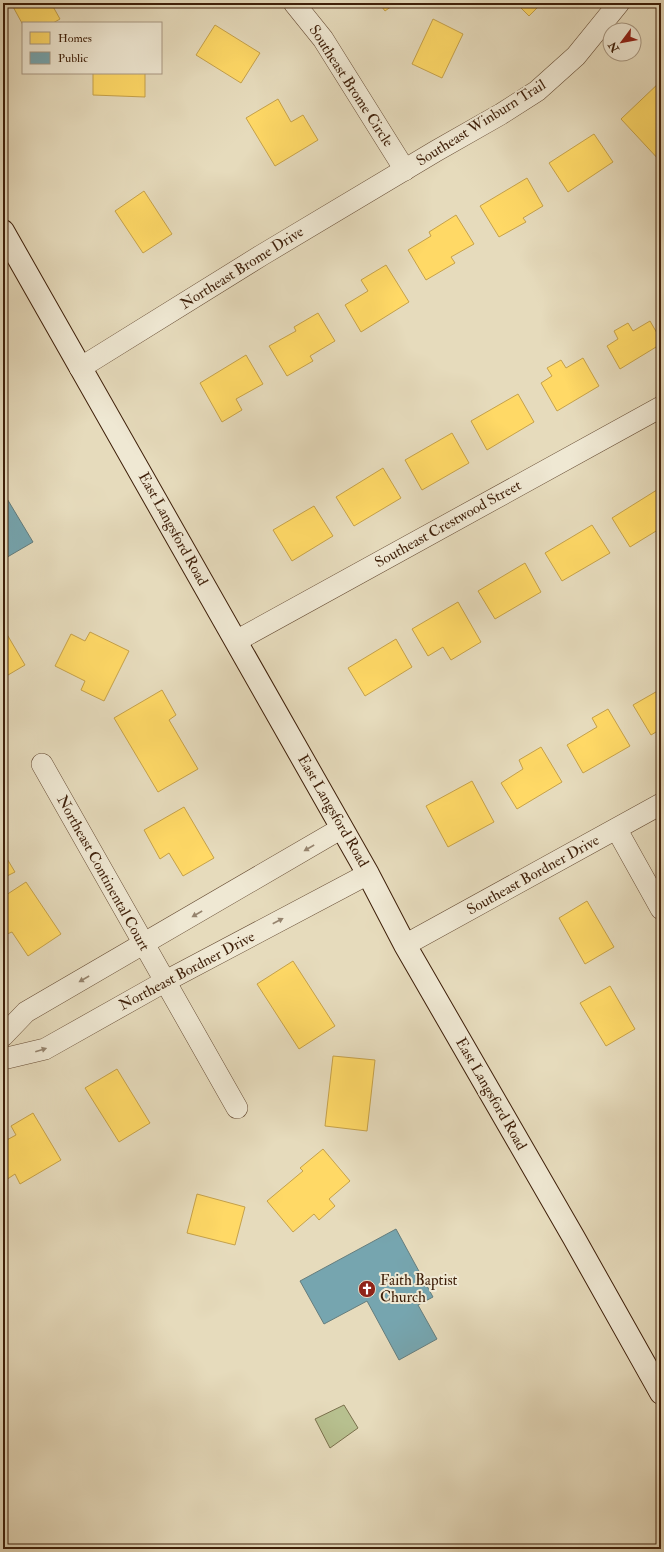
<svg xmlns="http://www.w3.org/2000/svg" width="664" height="1552" viewBox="0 0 664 1552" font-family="'IM FELL Double Pica',serif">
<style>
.green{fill:#b7c08f;stroke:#7a704c}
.homes{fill:#ffd966;stroke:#c5a14a}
.public{fill:#76a5af;stroke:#657d7d}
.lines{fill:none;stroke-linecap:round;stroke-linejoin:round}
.street-casing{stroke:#684e36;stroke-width:22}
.secondary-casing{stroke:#3e1f09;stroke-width:24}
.street{stroke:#efe8d3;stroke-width:21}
.secondary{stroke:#efe8d3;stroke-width:22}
.oneway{fill:#96846e}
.labels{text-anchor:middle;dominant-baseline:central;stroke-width:4;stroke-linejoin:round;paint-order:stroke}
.street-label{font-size:15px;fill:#3e1f09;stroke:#efe8d3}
.poi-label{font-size:15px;fill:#3e1f09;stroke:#efe8d3;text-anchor:start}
</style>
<rect width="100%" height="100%" fill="#e6dbbc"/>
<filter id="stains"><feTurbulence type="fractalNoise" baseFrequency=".005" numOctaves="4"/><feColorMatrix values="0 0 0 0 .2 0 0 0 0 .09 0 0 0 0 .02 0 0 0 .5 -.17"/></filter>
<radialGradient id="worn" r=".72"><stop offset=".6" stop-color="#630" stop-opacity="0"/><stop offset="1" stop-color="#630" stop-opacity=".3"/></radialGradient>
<polygon class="green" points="344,1405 358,1428 330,1448 315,1419"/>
<g class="homes">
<polygon points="11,3 51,3 60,19 53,23 23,23 23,25"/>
<polygon points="379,3 396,3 385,11"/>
<polygon points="516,3 542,3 529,16"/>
<polygon points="433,19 463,34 442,78 412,64"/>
<polygon points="215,25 260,53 241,83 196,55"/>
<polygon points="93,73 145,73 145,97 93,95"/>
<polygon points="661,81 661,162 621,119"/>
<polygon points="278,99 291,122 303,115 318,140 275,166 246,118"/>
<polygon points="594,134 613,162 568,192 549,163"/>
<polygon points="527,178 543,206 523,218 526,222 499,237 480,206"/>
<polygon points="144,191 172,234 143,253 115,211"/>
<polygon points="456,215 474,244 451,257 455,263 426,280 408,250 431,236 429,232"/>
<polygon points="386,265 409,302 361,332 345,305 368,291 361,280"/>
<polygon points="318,313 335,341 310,356 313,361 287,376 269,346 296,331 294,327"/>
<polygon points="650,321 661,340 661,344 620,369 607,346 618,339 614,331 628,323 633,331"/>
<polygon points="246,355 263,384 236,399 242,410 222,422 200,383"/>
<polygon points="583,358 599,386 557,411 541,383 552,376 547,368 561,360 566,368"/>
<polygon points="518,394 534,422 487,450 471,421"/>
<polygon points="452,433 469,463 422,490 405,460"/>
<polygon points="383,468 401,498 354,526 336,497"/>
<polygon points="660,488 661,528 630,547 612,518"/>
<polygon points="314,506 333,536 292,561 273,530"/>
<polygon points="592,525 610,553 562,581 545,553"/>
<polygon points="525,563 541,592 495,619 478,591"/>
<polygon points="458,602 481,642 451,660 443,647 428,656 412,629"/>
<polygon points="5,631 25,665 3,678 3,632"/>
<polygon points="90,632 129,651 104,701 81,690 85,681 55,666 71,634 85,641"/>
<polygon points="396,639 412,667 365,696 348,668"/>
<polygon points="661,689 661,729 651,735 633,705"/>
<polygon points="162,690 176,715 169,720 198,769 158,792 114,718"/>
<polygon points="608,709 630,746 583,773 567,745 597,727 592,718"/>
<polygon points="541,747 562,782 517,809 501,783 523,769 519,760"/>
<polygon points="472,781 494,822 448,847 426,806"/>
<polygon points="184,807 214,858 183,876 169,853 160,859 144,830"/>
<polygon points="3,852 15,872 3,878"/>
<polygon points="26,882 61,934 28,956 12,932 7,934 3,928 3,897"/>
<polygon points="587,901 614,947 585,964 559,918"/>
<polygon points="293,961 335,1026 299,1049 257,984"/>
<polygon points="610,986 635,1029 606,1046 580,1003"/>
<polygon points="333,1056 375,1060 367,1131 325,1126"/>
<polygon points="117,1069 150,1123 119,1142 85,1088"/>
<polygon points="33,1113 61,1160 20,1184 15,1174 3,1182 3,1142 16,1135 11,1126"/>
<polygon points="323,1149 350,1181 329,1199 335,1206 319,1220 314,1214 293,1232 267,1201 303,1171 300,1168"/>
<polygon points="197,1194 245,1207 235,1245 187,1233"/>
</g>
<g class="public">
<polygon points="3,492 33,542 4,559 3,558"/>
<polygon points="396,1229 433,1297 418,1305 437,1339 399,1360 367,1301 324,1324 300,1281"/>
</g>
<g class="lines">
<defs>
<g id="street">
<polyline points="294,3 323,39 405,170"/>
<polyline points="80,368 262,255 436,151 501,114 537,91 576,56 619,3"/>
<polyline points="236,641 661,407"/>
<polyline points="42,764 237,1108"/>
<polyline points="617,830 661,909"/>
<polyline points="405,945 661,804"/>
<polyline points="3,1036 26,1012 342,828"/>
<polyline points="3,1059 45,1049 164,982 368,874"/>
</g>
<polyline id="secondary" points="3,231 368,874 405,945 574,1238 661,1393"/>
</defs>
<use href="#street" class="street-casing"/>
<use href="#secondary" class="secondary-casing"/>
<use href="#street" class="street"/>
<use href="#secondary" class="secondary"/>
</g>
<defs><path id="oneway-solid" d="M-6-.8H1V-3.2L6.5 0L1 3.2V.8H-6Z"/></defs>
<g class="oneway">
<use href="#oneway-solid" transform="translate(309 848) rotate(150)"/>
<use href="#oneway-solid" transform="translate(197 914) rotate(150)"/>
<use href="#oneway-solid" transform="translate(278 921) rotate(-28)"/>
<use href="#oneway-solid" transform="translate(84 979) rotate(150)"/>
<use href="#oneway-solid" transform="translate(41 1050) rotate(-17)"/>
</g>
<defs>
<symbol id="church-disc" viewBox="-11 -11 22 22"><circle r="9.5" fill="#8f2418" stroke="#efe8d3"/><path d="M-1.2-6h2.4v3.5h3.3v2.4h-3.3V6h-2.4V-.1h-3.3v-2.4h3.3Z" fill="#fff"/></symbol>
</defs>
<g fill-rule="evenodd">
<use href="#church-disc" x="357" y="1279" width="20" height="20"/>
</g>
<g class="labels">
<g class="street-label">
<text transform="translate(351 86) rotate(57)">Southeast Brome Circle</text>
<text transform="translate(481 123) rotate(-32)">Southeast Winburn Trail</text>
<text transform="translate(242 268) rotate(-32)">Northeast Brome Drive</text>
<text transform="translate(448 524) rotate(-29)">Southeast Crestwood Street</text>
<text transform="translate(173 529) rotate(61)">East Langsford Road</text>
<text transform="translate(333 811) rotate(60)">East Langsford Road</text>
<text transform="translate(103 873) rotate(61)">Northeast Continental Court</text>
<text transform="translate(533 875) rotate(-29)">Southeast Bordner Drive</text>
<text transform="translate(187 971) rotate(-28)">Northeast Bordner Drive</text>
<text transform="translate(491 1094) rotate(60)">East Langsford Road</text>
</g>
<g class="poi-label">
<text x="380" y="1280">Faith Baptist<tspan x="380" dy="17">Church</tspan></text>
</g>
</g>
<rect width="664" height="1552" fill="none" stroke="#e6dbbc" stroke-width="16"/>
<rect x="4" y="4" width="656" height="1544" fill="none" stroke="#3e1f09" stroke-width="2"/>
<rect x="8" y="8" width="648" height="1536" fill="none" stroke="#3e1f09"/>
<rect x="22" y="22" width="140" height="52" fill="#efe8d3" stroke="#a89882"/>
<rect x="30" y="32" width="20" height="12" fill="#ffd966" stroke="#a89882"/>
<text x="58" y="42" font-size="12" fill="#3e1f09">Homes</text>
<rect x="30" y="52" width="20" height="12" fill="#76a5af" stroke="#a89882"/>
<text x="58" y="62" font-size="12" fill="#3e1f09">Public</text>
<g transform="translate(622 42) rotate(238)"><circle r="19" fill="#efe8d3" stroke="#a89882"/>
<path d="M0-3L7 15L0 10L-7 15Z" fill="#8f2418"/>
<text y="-6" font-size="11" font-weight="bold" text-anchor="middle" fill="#3e1f09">N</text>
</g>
<rect width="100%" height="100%" filter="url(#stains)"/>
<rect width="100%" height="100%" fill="url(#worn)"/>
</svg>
